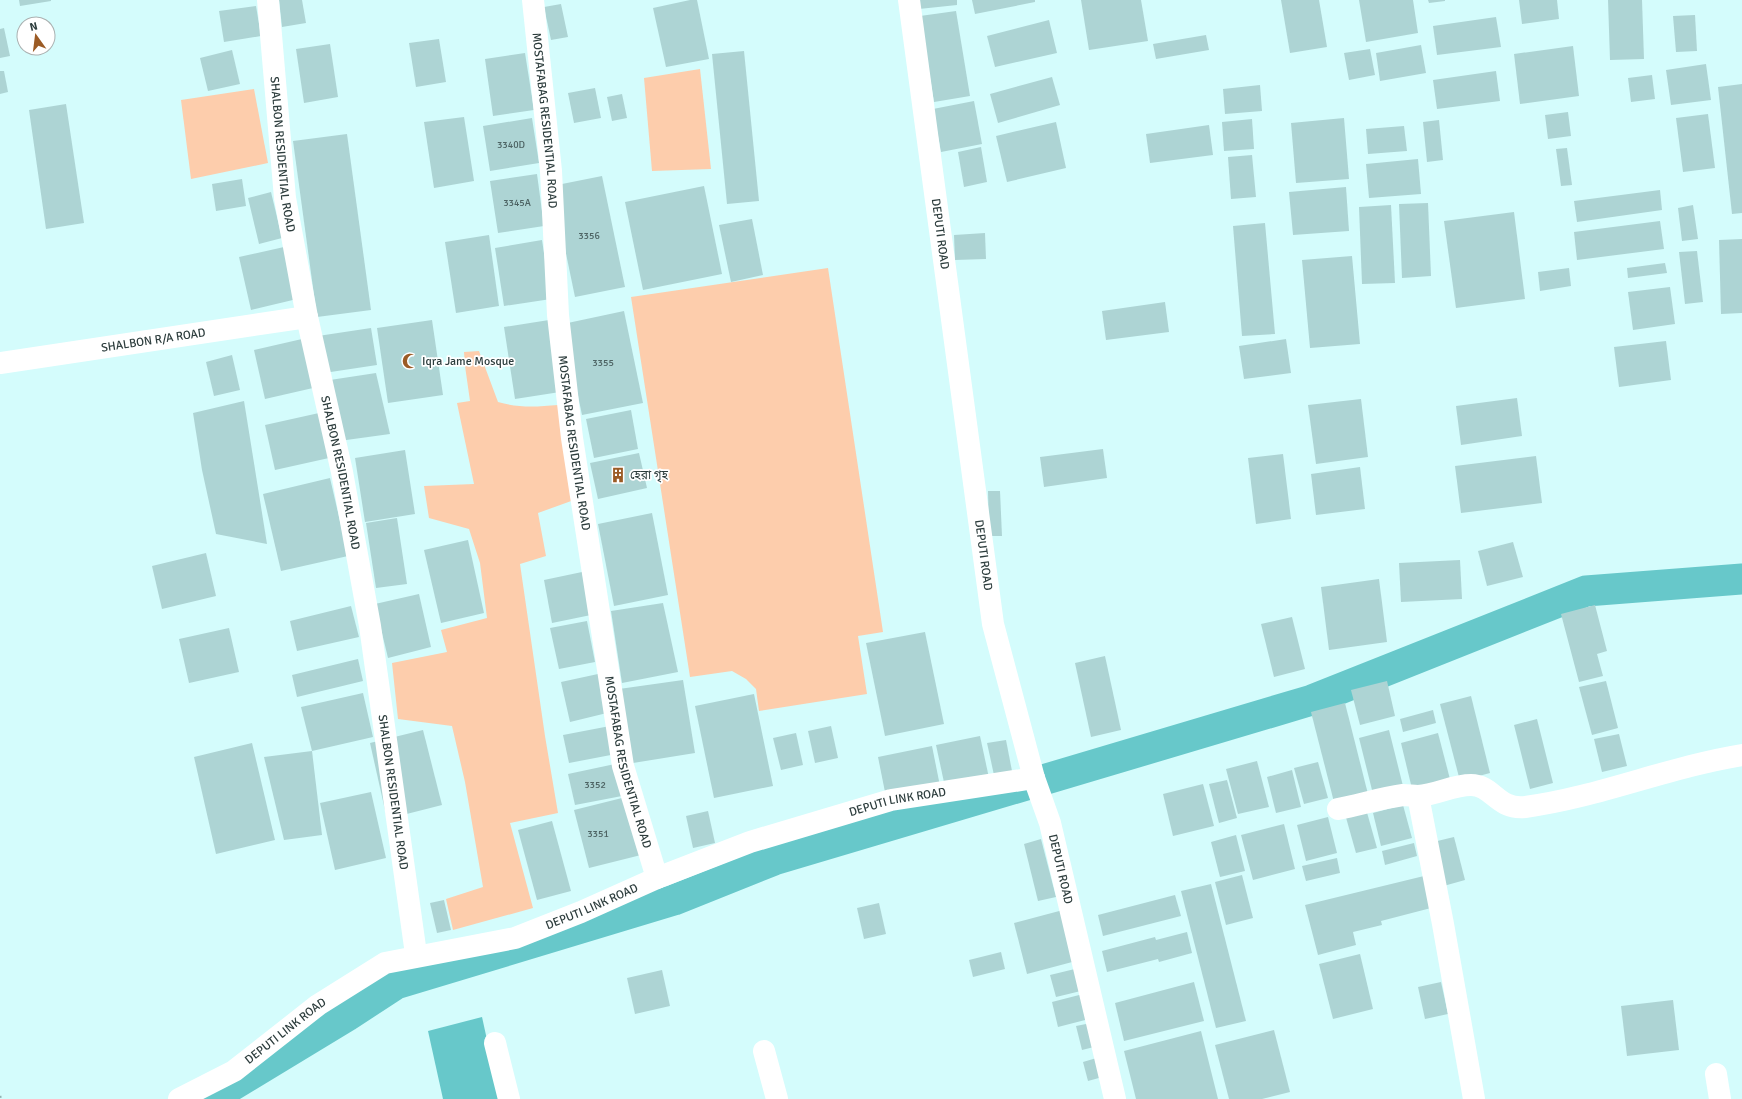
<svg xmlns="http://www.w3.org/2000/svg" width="1742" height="1099" viewBox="0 0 1742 1099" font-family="Signika,'Noto Sans Bengali',sans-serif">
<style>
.green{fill:#fdcdac}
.water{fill:#67c8ca}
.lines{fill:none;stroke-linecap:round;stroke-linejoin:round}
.canal{stroke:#67c8ca;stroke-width:31}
.building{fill:#add4d4}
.path{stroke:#92b1b1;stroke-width:2.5;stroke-dasharray:2 2;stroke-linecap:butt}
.street{stroke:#fff;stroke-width:22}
.labels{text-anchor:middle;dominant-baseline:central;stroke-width:3.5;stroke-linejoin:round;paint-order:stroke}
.number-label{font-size:10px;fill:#4d6363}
.street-label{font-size:12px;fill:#2d3d3d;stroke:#fff}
.poi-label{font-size:12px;fill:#2d3d3d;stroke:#fff;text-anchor:start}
</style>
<rect width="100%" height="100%" fill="#d4fcfc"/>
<g class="green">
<polygon points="700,69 711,169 652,171 644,78"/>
<polygon points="254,89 268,163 191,179 181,100"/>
<polygon points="828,268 883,632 858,636 867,694 759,711 756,689 746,679 732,671 690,677 631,297"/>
<path d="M 479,351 L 498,402 C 518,408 536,407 558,405 L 574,500 L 538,513 L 546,556 L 520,564 L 545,736 L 558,813 L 510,823 L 533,908 L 453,930 L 446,899 L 483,887 L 465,782 L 452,726 L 398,719 L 392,663 L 447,652 L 441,630 L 487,618 L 480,563 L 469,529 L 429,518 L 424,486 L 474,484 L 457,403 L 470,401 L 465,366 L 464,352 Z"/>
</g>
<polygon class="water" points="482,1017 500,1099 443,1099 428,1031"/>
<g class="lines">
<polyline class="canal" points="210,1099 347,1016 396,984 674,900 774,860 1312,700 1586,591 1742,579"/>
</g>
<g class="building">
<polygon points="19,0 51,0 51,1 20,6"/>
<polygon points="279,0 302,0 306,23 282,27"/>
<polygon points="690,0 697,0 709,59 666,67 653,8"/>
<polygon points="918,0 957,0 957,5 919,9"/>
<polygon points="972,0 1035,0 1035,2 975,14"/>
<polygon points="1081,0 1141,0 1148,41 1089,50"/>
<polygon points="1281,0 1319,0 1327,47 1290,53"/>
<polygon points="1359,0 1413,0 1418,33 1366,42"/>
<polygon points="1428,0 1445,0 1445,1 1429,3"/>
<polygon points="1519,0 1557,0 1559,19 1522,24"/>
<polygon points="1608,0 1642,0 1644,59 1610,60"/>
<polygon points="561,4 568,37 551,40 544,7"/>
<polygon points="256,6 261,36 224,42 219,11"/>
<polygon points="956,11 970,96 934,102 920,16"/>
<polygon points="1695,15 1697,51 1676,52 1673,16"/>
<polygon points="1496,17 1501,47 1437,55 1433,26"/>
<polygon points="1049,20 1057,53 995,67 987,36"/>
<polygon points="4,28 10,56 0,58 0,29"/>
<polygon points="1206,35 1209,50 1156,59 1153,44"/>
<polygon points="439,39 446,82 416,87 409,43"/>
<polygon points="330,44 338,97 304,103 296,49"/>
<polygon points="1421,45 1426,73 1380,81 1376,53"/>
<polygon points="1573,46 1579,96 1520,104 1514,54"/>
<polygon points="1370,49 1375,75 1349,80 1344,53"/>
<polygon points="232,50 240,84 208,91 200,58"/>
<polygon points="744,51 759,201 727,204 712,54"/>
<polygon points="525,53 534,110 493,116 485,59"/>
<polygon points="1706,64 1711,100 1671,105 1666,70"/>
<polygon points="0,71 4,71 8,92 0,94"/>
<polygon points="1496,71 1500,101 1437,109 1433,80"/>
<polygon points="1652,75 1655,99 1631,102 1628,78"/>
<polygon points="1052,77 1060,105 998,123 990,94"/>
<polygon points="1742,84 1742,213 1732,214 1718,87"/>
<polygon points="1260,85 1262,111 1225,114 1223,89"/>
<polygon points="595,88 601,118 574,123 568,93"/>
<polygon points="622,94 627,118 612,121 607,97"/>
<polygon points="974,101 982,144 941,152 933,109"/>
<polygon points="66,104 84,223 46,229 29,110"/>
<polygon points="1568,112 1571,136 1548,139 1545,115"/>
<polygon points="1708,114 1715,168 1683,172 1676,118"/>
<polygon points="464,117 474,181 434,188 424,122"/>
<polygon points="532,118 539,163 490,171 483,126"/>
<polygon points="1344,118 1349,179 1296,183 1291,123"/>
<polygon points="1252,119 1254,149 1224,151 1222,122"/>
<polygon points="1439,120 1443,160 1427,162 1423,122"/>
<polygon points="1056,122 1066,168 1007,182 996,136"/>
<polygon points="1209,125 1213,155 1150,163 1146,134"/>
<polygon points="1404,126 1407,151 1368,154 1366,129"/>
<polygon points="347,134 371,310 317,317 293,141"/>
<polygon points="981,147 987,182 964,187 958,152"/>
<polygon points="1567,148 1572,185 1561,186 1556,149"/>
<polygon points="1252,155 1256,197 1231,199 1228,157"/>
<polygon points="1418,159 1421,194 1369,198 1366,164"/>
<polygon points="537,174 544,226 498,233 490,181"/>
<polygon points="602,176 625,287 575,297 552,186"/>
<polygon points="242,179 246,206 216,211 212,184"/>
<polygon points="704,186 722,274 643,290 625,202"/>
<polygon points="1346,187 1349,231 1293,235 1289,192"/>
<polygon points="1660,190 1662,210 1577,222 1574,201"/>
<polygon points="271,192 282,238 259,244 248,198"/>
<polygon points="1428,203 1431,276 1402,278 1399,204"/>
<polygon points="1391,205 1395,283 1362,284 1359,207"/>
<polygon points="1693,205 1698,239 1682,241 1678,208"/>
<polygon points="1514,212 1525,299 1456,308 1444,221"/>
<polygon points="752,219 763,275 731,282 719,225"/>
<polygon points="1660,221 1664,249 1577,260 1574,232"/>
<polygon points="1265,223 1275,334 1242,336 1233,226"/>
<polygon points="985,233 986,259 955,260 954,235"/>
<polygon points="489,235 499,306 456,313 445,242"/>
<polygon points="1742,239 1742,313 1721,314 1719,240"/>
<polygon points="542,240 551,299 504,306 495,248"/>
<polygon points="284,247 297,299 251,310 239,257"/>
<polygon points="1697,251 1703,302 1685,304 1679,252"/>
<polygon points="1352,256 1360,344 1310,348 1302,260"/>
<polygon points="1665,263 1667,273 1628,278 1627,268"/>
<polygon points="1569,268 1571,286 1540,291 1538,272"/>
<polygon points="1670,287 1675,324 1633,330 1628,292"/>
<polygon points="1165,302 1169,332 1106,340 1102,311"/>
<polygon points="624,311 643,403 582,415 563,324"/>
<polygon points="432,320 443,395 388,403 377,328"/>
<polygon points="549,320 560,392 515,399 504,327"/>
<polygon points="371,328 377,365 324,373 318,336"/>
<polygon points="302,339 313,388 265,399 254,350"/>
<polygon points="1286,339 1291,373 1244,379 1239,346"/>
<polygon points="1666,341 1671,380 1619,387 1614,347"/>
<polygon points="232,355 240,390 214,396 206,362"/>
<polygon points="376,373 390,434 339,441 330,380"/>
<polygon points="1517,398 1522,436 1461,445 1456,406"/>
<polygon points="1361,399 1368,457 1316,464 1308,405"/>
<polygon points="244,401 267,544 216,534 202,470 193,413"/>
<polygon points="631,410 638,449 594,458 586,419"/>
<polygon points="319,413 329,458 275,470 265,425"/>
<polygon points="1103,449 1107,478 1044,487 1040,457"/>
<polygon points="405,450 415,514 365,522 355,458"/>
<polygon points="639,453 647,488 598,499 590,463"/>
<polygon points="1283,454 1291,519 1256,524 1248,458"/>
<polygon points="1536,456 1542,503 1461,513 1455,466"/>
<polygon points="1360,467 1365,509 1316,515 1311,474"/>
<polygon points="330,478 348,556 281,571 263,494"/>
<polygon points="988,491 1000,491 1002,536 989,536"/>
<polygon points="652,513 668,595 614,606 598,524"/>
<polygon points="397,518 407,584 376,588 366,523"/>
<polygon points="468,540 484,613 441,623 424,550"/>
<polygon points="1513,542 1523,577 1487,586 1478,551"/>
<polygon points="206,553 216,596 162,609 152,566"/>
<polygon points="1460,560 1462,599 1401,602 1399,563"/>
<polygon points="582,572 591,615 552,623 544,580"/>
<polygon points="1379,579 1387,642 1329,650 1321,587"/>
<polygon points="419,594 431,647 388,658 375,604"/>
<polygon points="663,603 678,672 622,683 611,611"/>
<polygon points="1595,605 1607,651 1597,654 1603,676 1579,682 1561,614"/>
<polygon points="351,606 359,637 297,651 290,621"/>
<polygon points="1292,617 1305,669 1274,677 1261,624"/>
<polygon points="587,621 595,662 559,669 550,628"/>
<polygon points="229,628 239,672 189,683 179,639"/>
<polygon points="925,632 944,724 885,736 866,643"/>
<polygon points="1105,656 1121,730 1091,737 1075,663"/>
<polygon points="358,659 363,681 297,697 292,675"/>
<polygon points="598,674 607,713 570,722 561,682"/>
<polygon points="683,680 695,753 633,763 619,689"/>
<polygon points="1387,681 1395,716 1360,725 1351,690"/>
<polygon points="1606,681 1618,728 1592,735 1579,687"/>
<polygon points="363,693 373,737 312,751 301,707"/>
<polygon points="754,694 773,786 714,798 695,706"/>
<polygon points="1471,696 1490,773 1460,781 1440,704"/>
<polygon points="1345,703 1369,798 1335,806 1311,712"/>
<polygon points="1433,710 1436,723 1403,732 1400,719"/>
<polygon points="1537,719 1553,783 1530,789 1514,725"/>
<polygon points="610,726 616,754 569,763 563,735"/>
<polygon points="831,726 838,758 815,763 808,731"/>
<polygon points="423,730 442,805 387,819 370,743"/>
<polygon points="1389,730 1403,786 1373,794 1359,738"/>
<polygon points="796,733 803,765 781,770 773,738"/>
<polygon points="1438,733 1451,783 1413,793 1401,743"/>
<polygon points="1619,734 1627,766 1602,772 1594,739"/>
<polygon points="980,736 989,778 945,787 936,745"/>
<polygon points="1006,740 1012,771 994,775 987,743"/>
<polygon points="252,743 275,840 216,854 194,757"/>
<polygon points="932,746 940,786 886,797 878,757"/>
<polygon points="312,751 322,835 284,840 264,757"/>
<polygon points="1257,761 1269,807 1238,814 1226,769"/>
<polygon points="1318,762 1328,798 1304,804 1294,768"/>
<polygon points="615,764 622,796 575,805 568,774"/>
<polygon points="1292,770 1301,807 1276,813 1267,777"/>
<polygon points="1227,780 1237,818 1219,823 1209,784"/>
<polygon points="1203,784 1214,826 1173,836 1163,794"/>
<polygon points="371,792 386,858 335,870 320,803"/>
<polygon points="626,797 641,855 589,868 574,810"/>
<polygon points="1403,805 1412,838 1381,846 1373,813"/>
<polygon points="1366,809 1377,848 1356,853 1345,814"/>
<polygon points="708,811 715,843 693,848 686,816"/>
<polygon points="1328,817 1337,853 1306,861 1297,825"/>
<polygon points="552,821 571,891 537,900 518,830"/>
<polygon points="1284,824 1295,869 1253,880 1241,835"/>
<polygon points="1236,835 1245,871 1220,877 1211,842"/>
<polygon points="1454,837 1465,880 1440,887 1429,843"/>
<polygon points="1041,839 1056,897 1038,901 1024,844"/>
<polygon points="1414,843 1417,856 1385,865 1382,851"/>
<polygon points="1337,858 1340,873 1306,881 1302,866"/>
<polygon points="1242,875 1253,918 1226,925 1215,882"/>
<polygon points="1424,876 1431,908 1381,921 1382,925 1353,932 1356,945 1318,955 1305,905"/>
<polygon points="1211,884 1246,1021 1216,1028 1181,891"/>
<polygon points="1175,895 1181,916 1103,936 1098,915"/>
<polygon points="444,900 451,930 437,933 430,903"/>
<polygon points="879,903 886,934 864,939 857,908"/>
<polygon points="1063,910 1076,961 1027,974 1014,923"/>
<polygon points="1187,932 1192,953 1159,962 1158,959 1107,972 1102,951 1155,937 1156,940"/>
<polygon points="1001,952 1005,969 973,977 969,960"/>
<polygon points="1360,954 1373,1009 1333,1019 1319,964"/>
<polygon points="1079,968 1085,990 1056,997 1050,975"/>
<polygon points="662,970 670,1006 635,1014 627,978"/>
<polygon points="1194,982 1204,1021 1124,1041 1115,1003"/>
<polygon points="1441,982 1448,1014 1425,1019 1418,987"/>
<polygon points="1083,994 1089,1019 1058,1027 1052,1002"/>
<polygon points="1673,1000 1679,1050 1627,1056 1621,1006"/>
<polygon points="1091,1023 1098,1046 1082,1050 1076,1026"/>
<polygon points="1274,1030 1290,1092 1262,1099 1229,1099 1215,1045"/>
<polygon points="1201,1031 1218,1099 1136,1099 1124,1051"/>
<polygon points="1100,1057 1106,1076 1088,1081 1083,1062"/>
</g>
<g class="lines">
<polyline class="path" points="0,1096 1,1099"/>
<g class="street">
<path id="s1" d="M 268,0 L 285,198 L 307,317 L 342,472 L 370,626 L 415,947"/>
<path id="s2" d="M 533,0 L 551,171 L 558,315 L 572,438 L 623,766 L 657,878"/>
<path id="s3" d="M 909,0 L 993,624 L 1034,778 L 1050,823 L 1115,1099"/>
<path id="s4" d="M 0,363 L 307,317"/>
<polyline points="1418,796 1443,924 1474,1099"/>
<path d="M 1338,809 C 1359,805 1381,798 1403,795 C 1408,795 1413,796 1418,796 C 1436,795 1453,785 1471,785 C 1493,785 1497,810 1525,807 C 1599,797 1668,767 1742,755"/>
<polyline points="495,1043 509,1099"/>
<polyline points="764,1051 777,1099"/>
<polyline points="1716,1074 1720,1099"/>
<path id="s5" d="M 179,1099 L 234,1071 L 318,1005 L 385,963 L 515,938 L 581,912 L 657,878 L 750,842 L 891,800 L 1034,778"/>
</g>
</g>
<defs>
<symbol id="mosque-bare" viewBox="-9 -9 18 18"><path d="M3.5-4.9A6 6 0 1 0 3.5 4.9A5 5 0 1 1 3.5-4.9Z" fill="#9b5b25" stroke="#fff" stroke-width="2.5" paint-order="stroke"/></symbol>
<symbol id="building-bare" viewBox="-9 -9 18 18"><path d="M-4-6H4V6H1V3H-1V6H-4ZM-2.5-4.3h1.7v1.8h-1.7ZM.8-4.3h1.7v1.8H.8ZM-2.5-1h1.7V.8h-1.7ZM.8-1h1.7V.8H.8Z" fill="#9b5b25" stroke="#fff" stroke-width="2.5" paint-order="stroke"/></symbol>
</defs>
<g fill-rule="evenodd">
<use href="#mosque-bare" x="399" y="350" width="22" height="22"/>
<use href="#building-bare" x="607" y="464" width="22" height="22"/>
</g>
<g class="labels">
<g class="number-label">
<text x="511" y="145">3340D</text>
<text x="517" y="203">3345A</text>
<text x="589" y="236">3356</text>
<text x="603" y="363">3355</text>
<text x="595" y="785">3352</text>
<text x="598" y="834">3351</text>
</g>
<g class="street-label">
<text stroke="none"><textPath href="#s2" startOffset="121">MOSTAFABAG RESIDENTIAL ROAD</textPath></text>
<text stroke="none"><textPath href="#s1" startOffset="155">SHALBON RESIDENTIAL ROAD</textPath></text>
<text stroke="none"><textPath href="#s3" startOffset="236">DEPUTI ROAD</textPath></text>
<text stroke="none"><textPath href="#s4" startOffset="155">SHALBON R/A ROAD</textPath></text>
<text stroke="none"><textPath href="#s2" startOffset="445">MOSTAFABAG RESIDENTIAL ROAD</textPath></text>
<text stroke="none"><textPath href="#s1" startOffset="479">SHALBON RESIDENTIAL ROAD</textPath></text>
<text stroke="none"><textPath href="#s3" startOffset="560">DEPUTI ROAD</textPath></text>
<text stroke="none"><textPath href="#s2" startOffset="769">MOSTAFABAG RESIDENTIAL ROAD</textPath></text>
<text stroke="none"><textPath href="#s1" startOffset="803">SHALBON RESIDENTIAL ROAD</textPath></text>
<text stroke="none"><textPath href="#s5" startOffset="787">DEPUTI LINK ROAD</textPath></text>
<text stroke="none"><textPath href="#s3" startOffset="884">DEPUTI ROAD</textPath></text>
<text stroke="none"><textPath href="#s5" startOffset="463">DEPUTI LINK ROAD</textPath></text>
<text stroke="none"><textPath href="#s5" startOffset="127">DEPUTI LINK ROAD</textPath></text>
</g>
<g class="poi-label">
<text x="422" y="361">Iqra Jame Mosque</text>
<text x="630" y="475">হেরা গৃহ</text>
</g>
</g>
<g transform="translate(36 36) rotate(346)"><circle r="19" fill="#ffffff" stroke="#abb1b1"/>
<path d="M0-3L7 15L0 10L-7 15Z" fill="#9b5b25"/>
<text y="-6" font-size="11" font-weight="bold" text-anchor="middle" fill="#2d3d3d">N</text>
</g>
</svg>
